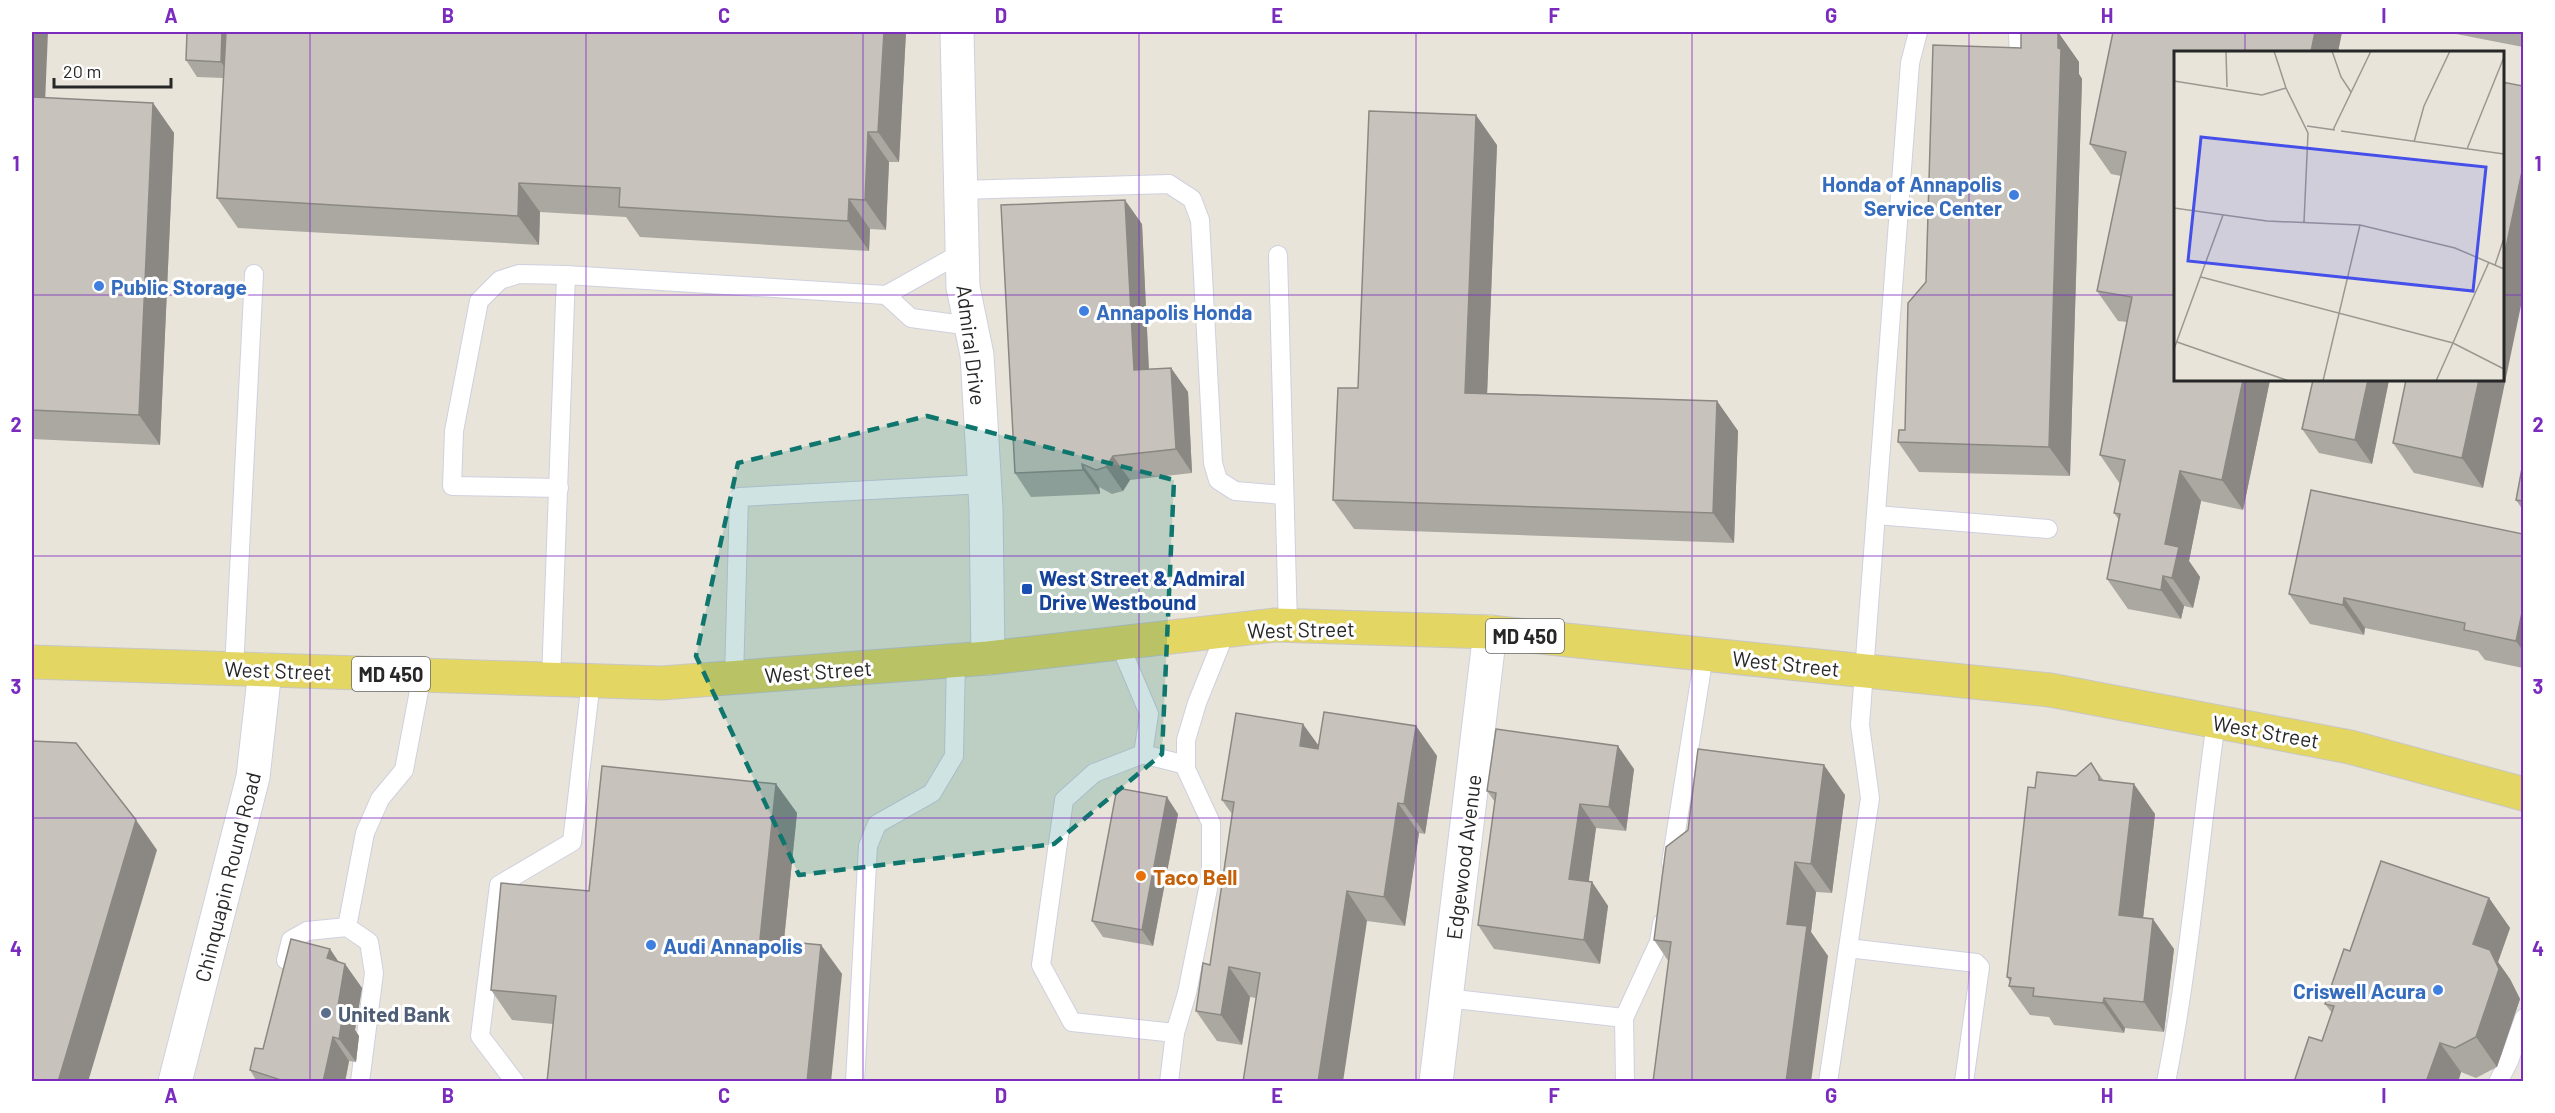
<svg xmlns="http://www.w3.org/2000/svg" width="2555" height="1113" viewBox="0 0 2555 1113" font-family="Barlow,sans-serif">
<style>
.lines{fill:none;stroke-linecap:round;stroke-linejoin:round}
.service-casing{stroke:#cfd0df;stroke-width:20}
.minor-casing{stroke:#cfd0df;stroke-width:35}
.tertiary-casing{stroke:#cfd0df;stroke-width:35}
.secondary-casing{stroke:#cfd0df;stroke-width:35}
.primary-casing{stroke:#c7c7c7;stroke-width:35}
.service{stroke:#fff;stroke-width:18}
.minor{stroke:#fff;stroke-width:33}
.tertiary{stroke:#fff;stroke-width:33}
.secondary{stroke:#fff;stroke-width:33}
.primary{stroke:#e4d663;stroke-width:33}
.wall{fill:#aba8a2}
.shaded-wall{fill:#8b8884}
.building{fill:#c7c3bc;stroke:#8b8884;stroke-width:1.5}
.marked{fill:#0f766e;fill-opacity:0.2;stroke:#0f766e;stroke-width:4.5;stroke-dasharray:12 8;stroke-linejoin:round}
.grid{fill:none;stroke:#7b2cbf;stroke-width:1.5;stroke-opacity:0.55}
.shop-dot{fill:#3f7fe0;stroke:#fff;stroke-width:2}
.transit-dot{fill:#1a4fb4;stroke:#fff;stroke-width:2}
.food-dot{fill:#e8710a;stroke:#fff;stroke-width:2}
.service-dot{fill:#5c6f8a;stroke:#fff;stroke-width:2}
.labels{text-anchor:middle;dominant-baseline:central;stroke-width:6;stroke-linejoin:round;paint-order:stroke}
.shield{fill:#fff;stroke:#686868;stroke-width:1.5}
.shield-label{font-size:20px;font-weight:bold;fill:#272727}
.shop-label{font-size:21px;font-weight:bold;fill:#366cbe;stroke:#fff;text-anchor:start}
.street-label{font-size:21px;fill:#272727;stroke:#fff}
.transit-label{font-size:21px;font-weight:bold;fill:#164399;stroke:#fff;text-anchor:start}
.food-label{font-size:21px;font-weight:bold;fill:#c56008;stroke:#fff;text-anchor:start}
.service-label{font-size:21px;font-weight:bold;fill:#4e5e75;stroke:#fff;text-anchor:start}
.inset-road{fill:none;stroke:#9b9892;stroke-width:1.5}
.view{fill:#454fea;fill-opacity:0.15;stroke:#454fea;stroke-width:3}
.inset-edge{fill:none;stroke:#272727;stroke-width:3}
.neatline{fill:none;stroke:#7b2cbf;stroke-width:2}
.grid-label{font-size:20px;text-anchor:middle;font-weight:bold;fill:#7b2cbf}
</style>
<rect width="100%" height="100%" fill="#e9e4d9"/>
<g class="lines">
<defs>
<g id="service">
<polyline points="1918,32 1910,63 1860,725 1870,798 1848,948 1976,963 1980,967 1964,1082"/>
<polyline points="2018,32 2019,58"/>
<polyline points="961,190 1169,184 1192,199 1200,220 1213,463 1218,480 1235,491 1284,495"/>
<polyline points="963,252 886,295 911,318 971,326"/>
<polyline points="1278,255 1288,625"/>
<polyline points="559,488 452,486 454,431 479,301 500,280 519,274 566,275"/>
<polyline points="1876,515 2048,529"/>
<polyline points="1119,643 1149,714 1143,754 1094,773 1064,800 1041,965 1072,1022 1175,1033 1187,993 1211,874 1211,823 1186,769 1186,740 1197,703 1226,631"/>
<polyline points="234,669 254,274"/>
<polyline points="734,678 739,497 984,484"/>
<polyline points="551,679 566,275 886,295"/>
<polyline points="1143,754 1186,765"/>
<polyline points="1671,863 1704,655"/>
<polyline points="347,927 365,833 380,799 404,770 422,675"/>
<polyline points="286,960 291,940 307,931 347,927 369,942 374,973 360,1082"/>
<polyline points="1446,998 1624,1018"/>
<polyline points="515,1082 480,1036 499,885 572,842 591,681"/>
<polyline points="855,1082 868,846 877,824 932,793 954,756 956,660"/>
<polyline points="1169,1082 1175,1033"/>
<polyline points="1625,1082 1624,1018 1659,942 1662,923"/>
<polyline points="1828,1082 1848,948"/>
<path d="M 2166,1082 C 2190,963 2199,842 2216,722"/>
<polyline points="2498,1082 2509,1061 2524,1018"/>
</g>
<polyline id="minor" points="1436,1082 1490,632"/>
<polyline id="tertiary" points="957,32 963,287 977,355 986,509 988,658"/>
<polyline id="secondary" points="175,1082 253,777 265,670"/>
<polyline id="primary" points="32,662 662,683 988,658 1275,625 1490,632 2050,690 2350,747 2524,794"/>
</defs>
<use href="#service" class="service-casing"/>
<use href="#minor" class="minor-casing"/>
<use href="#tertiary" class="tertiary-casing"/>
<use href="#secondary" class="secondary-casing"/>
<use href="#primary" class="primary-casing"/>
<use href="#service" class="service"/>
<use href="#minor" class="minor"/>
<use href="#tertiary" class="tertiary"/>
<use href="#secondary" class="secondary"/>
<use href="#primary" class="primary"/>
</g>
<g class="wall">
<polygon points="32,32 45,98 153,103 174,133 160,445 32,439"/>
<polygon points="906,32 899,162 889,162 886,230 870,229 869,251 640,237 626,217 540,212 539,245 238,228 217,198 224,78 197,77 186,60"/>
<polygon points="2058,32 2079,62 2079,74 2082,79 2070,476 1919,472 1898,442 1905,430 1926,282 2021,48"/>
<polygon points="2113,32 2342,32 2338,52 2175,52 2175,380 2270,380 2243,510 2201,501 2189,561 2200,577 2193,608 2184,606 2181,619 2128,609 2107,579 2119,520 2114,513 2120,484 2100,455 2127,322 2118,321 2097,291 2121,176 2111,174 2090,144"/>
<polygon points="2446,32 2523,32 2523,47"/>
<polygon points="2523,86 2483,488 2414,473 2393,443"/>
<polygon points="1497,145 1487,393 1717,401 1738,431 1734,543 1354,529 1333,500 1358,388"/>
<polygon points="1142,224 1149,370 1171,368 1188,392 1192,473 1130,480 1123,491 1112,494 1099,487 1100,494 1031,497 1015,473"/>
<polygon points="2313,380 2389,380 2372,464 2319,453 2302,429"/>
<polygon points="2523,463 2523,510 2516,500"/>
<polygon points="2523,534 2523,668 2485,660 2478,651 2365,628 2364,635 2310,624 2289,594"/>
<polygon points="1416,726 1437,756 1425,834 1419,833 1405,926 1367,921 1256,998 1250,997 1242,1045 1217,1041 1196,1011 1210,965 1232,814 1222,800 1319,746"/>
<polygon points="2091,763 2104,781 2155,814 2143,918 2174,949 2164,1032 2125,1028 2124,1033 2054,1025 2049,1017 2030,1015 2009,986 2010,982 2007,977 2035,788 2076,776"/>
<polygon points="1634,769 1626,831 1596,828 1588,882 1592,882 1608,906 1600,964 1494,949 1478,925 1495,802 1487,791"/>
<polygon points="776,784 797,813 784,941 821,945 842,974 553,1024 512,1020 491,990 589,891"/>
<polygon points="1845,795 1832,893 1816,892 1811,932 1828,956 1669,962 1654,940"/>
<polygon points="1178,814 1153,946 1103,937 1092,921"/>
<polygon points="2489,898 2510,928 2498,962 2510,979 2520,999 2497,1067 2476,1078 2461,1072 2458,1082 2294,1082 2322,1041 2332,1013 2325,1004"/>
<polygon points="330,949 338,961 345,964 362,988 355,1030 359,1036 356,1062 349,1061 345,1082 257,1082 250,1070"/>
</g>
<g class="shaded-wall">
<polygon points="32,32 48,32 44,127 32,109"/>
<polygon points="222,32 235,32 232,78 221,62"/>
<polygon points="884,32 906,32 899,162 878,132"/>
<polygon points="2058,32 2079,62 2079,74 2082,79 2070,476 2049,447"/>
<polygon points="2315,32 2342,32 2338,52 2311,52"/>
<polygon points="153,103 174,133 160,445 139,415"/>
<polygon points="1476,115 1497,145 1486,422 1465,393"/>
<polygon points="868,132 889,162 886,230 865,200"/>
<polygon points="2523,167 2523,296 2483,488 2462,458 2479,380 2502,380 2502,266"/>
<polygon points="519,183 540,212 539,245 518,216"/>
<polygon points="849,199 870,229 869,251 848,221"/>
<polygon points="1125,200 1142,224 1150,394 1134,370"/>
<polygon points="1171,368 1188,392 1192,473 1176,449"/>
<polygon points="2243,380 2270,380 2243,510 2222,480"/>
<polygon points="2368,380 2389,380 2372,464 2355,440"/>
<polygon points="1717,401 1738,431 1734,543 1713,513"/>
<polygon points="1113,456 1130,480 1123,491 1106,467"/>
<polygon points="1082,464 1099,487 1100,494 1083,470"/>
<polygon points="2180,471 2201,501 2189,561 2200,577 2193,608 2172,578 2165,544"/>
<polygon points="2163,576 2184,606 2181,619 2161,590"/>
<polygon points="2344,598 2365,628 2364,635 2343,605"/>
<polygon points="2523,608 2523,651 2516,641"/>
<polygon points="1303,724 1324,753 1300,746"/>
<polygon points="1416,726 1437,756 1425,834 1404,804"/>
<polygon points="1618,746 1634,769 1626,831 1609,807"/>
<polygon points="1824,765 1845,795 1832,893 1811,864"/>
<polygon points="776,784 797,813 781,968 760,939"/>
<polygon points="2134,784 2155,814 2140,945 2119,915"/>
<polygon points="1167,797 1178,814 1153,946 1142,930"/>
<polygon points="1398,803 1419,833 1405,926 1384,897"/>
<polygon points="1580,804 1596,828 1586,902 1569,879"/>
<polygon points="136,820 157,850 88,1082 58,1082"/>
<polygon points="1795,862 1816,892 1811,932 1828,956 1811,1082 1786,1082 1787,924"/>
<polygon points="1592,882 1608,906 1600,964 1584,940"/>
<polygon points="1347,891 1367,921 1343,1082 1318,1082"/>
<polygon points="2489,898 2510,928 2498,962 2510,979 2520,999 2497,1067 2476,1037 2473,944"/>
<polygon points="2153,919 2174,949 2164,1032 2144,1002"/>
<polygon points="821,945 842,974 831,1082 807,1082"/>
<polygon points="330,949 344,970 345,964 362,988 355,1030 359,1036 356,1062 339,1039 327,958"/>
<polygon points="1229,967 1250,997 1242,1045 1221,1015"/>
<polygon points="2104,998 2125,1028 2124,1033 2103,1003"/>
<polygon points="333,1037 349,1061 345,1082 323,1082"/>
<polygon points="2440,1043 2461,1072 2458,1082 2426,1082"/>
</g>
<g class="building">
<polygon points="187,32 222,32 221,62 186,60"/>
<polygon points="226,32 884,32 878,132 868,132 865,200 849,199 848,221 619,207 620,188 519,183 518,216 217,198"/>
<polygon points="2021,32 2058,32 2058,48 2061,49 2049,447 1898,442 1899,430 1905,430 1908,303 1926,282 1933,45 2021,48"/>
<polygon points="2113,32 2315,32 2311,52 2175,52 2175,380 2243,380 2222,480 2180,471 2165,544 2179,547 2172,578 2163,576 2161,590 2107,579 2120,514 2114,513 2125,460 2100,455 2132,297 2097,291 2126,152 2090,144"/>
<polygon points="2502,82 2523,86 2523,167 2502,266"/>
<polygon points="32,97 153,103 139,415 32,410"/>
<polygon points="1369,111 1476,115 1465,393 1717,401 1713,513 1333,500 1338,388 1358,388"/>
<polygon points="1125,200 1134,370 1171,368 1176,449 1113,456 1106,467 1096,470 1082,464 1083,470 1015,473 1001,205"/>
<polygon points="2313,380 2368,380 2355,440 2302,429"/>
<polygon points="2406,380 2479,380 2462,458 2393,443"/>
<polygon points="2523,463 2523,501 2516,500"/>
<polygon points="2311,490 2523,534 2523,608 2516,641 2464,630 2465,623 2344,598 2343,605 2289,594"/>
<polygon points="1324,712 1416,726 1404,804 1398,803 1384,897 1347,891 1318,1082 1243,1082 1260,973 1229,967 1221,1015 1196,1011 1203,963 1210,965 1234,802 1222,800 1236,713 1303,724 1300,746 1318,749"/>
<polygon points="1496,729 1618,746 1609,807 1580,804 1569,879 1592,882 1584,940 1478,925 1496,793 1487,791"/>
<polygon points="32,741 76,743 136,820 58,1082 32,1082"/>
<polygon points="1698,749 1824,765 1811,864 1795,862 1787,924 1807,926 1786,1082 1653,1082 1671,942 1654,940 1666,847 1688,830"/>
<polygon points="2091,763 2099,776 2099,780 2134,784 2119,915 2153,919 2144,1002 2104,998 2103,1003 2033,996 2034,988 2009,986 2011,978 2007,977 2028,787 2035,788 2037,772 2076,776"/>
<polygon points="602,766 776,784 760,939 821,945 807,1082 547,1082 556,996 491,990 501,883 589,891"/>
<polygon points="1117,788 1167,797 1142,930 1092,921"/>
<polygon points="2381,861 2489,898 2473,944 2490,950 2499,969 2476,1037 2455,1048 2440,1043 2426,1082 2294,1082 2309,1037 2322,1041 2334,1006 2325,1004 2344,949 2350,951"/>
<polygon points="291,939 330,949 327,958 345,964 337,1012 343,1013 339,1039 333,1037 323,1082 287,1082 250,1070 255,1048 263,1049"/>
</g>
<path class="marked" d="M 927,416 L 1174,480 L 1162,754 L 1054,844 L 799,875 L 696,656 L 738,463 Z"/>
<path class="grid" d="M 310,32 L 310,1082M 586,32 L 586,1082M 863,32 L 863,1082M 1139,32 L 1139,1082M 1416,32 L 1416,1082M 1692,32 L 1692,1082M 1969,32 L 1969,1082M 2245,32 L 2245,52M 32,295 L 2176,295M 2502,295 L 2524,295M 2245,380 L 2245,1082M 32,556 L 2524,556M 32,818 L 2524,818"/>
<g class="shop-dot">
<circle cx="2014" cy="195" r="6"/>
<circle cx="99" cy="286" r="6"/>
<circle cx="1084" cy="311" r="6"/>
<circle cx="651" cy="945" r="6"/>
<circle cx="2438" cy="990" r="6"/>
</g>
<rect class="transit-dot" x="1021" y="583" width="12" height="12" rx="3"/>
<circle class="food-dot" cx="1141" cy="876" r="6"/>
<circle class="service-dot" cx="326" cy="1013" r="6"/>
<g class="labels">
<g class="shield">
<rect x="1486" y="619" width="78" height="34" rx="4.5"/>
<rect x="352" y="657" width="78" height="34" rx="4.5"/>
</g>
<g class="shield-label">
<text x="1525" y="636">MD 450</text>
<text x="391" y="674">MD 450</text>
</g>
<g class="shop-label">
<text x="2002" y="183" text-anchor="end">Honda of Annapolis<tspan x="2002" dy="24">Service Center</tspan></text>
<text x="111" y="286">Public Storage</text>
<text x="1096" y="311">Annapolis Honda</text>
<text x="663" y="945">Audi Annapolis</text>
<text x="2426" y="990" text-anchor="end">Criswell Acura</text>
</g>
<g class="street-label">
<text transform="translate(972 345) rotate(83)">Admiral Drive</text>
<text transform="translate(1301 629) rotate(-1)">West Street</text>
<text transform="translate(1786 663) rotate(6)">West Street</text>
<text transform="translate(278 670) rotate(2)">West Street</text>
<text transform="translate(818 671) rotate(-4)">West Street</text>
<text transform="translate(2266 731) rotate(10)">West Street</text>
<text transform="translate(1463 857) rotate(-83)">Edgewood Avenue</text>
<text transform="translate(227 877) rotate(-76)">Chinquapin Round Road</text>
</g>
<g class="transit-label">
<text x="1039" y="577">West Street &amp; Admiral<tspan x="1039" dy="24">Drive Westbound</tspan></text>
</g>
<g class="food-label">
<text x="1153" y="876">Taco Bell</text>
</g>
<g class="service-label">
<text x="338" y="1013">United Bank</text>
</g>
</g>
<g transform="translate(2174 51)">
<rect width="330" height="330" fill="#e9e4d9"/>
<path class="inset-road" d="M 52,0 L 53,36M 100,0 L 112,37 L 134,82 L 130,171M 158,0 L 167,26 L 177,41M 0,30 L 88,44 L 112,37M 133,75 L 161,79M 159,79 L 197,0M 167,80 L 330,103M 240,91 L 250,55 L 276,0M 293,98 L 330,6M 0,157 L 93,170 L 186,174 L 281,197 L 330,218M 321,214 L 330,187M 27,226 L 279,292 L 330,318M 3,291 L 115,330M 0,298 L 49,164M 149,330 L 186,174M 262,330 L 315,211"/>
<path class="view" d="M 27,86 L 312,116 L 299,240 L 14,210 Z"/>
<rect width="330" height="330" class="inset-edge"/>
</g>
<rect width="2555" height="1113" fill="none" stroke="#ffffff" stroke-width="66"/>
<path d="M54 78v9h117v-9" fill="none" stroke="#272727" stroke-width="3"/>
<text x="63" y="78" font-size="18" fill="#272727" stroke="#ffffff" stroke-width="4.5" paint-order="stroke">20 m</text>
<rect x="33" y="33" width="2489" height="1047" class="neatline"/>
<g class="grid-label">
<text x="171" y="23">A</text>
<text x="448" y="23">B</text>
<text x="724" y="23">C</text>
<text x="1001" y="23">D</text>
<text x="1277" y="23">E</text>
<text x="1554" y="23">F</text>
<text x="1831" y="23">G</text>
<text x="2107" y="23">H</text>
<text x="2384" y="23">I</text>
<text x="16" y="171">1</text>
<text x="2538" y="171">1</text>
<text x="16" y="432">2</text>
<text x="2538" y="432">2</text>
<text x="16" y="694">3</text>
<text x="2538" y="694">3</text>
<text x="16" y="956">4</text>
<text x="2538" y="956">4</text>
<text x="171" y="1103">A</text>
<text x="448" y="1103">B</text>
<text x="724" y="1103">C</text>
<text x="1001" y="1103">D</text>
<text x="1277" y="1103">E</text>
<text x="1554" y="1103">F</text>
<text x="1831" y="1103">G</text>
<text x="2107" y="1103">H</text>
<text x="2384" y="1103">I</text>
</g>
</svg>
